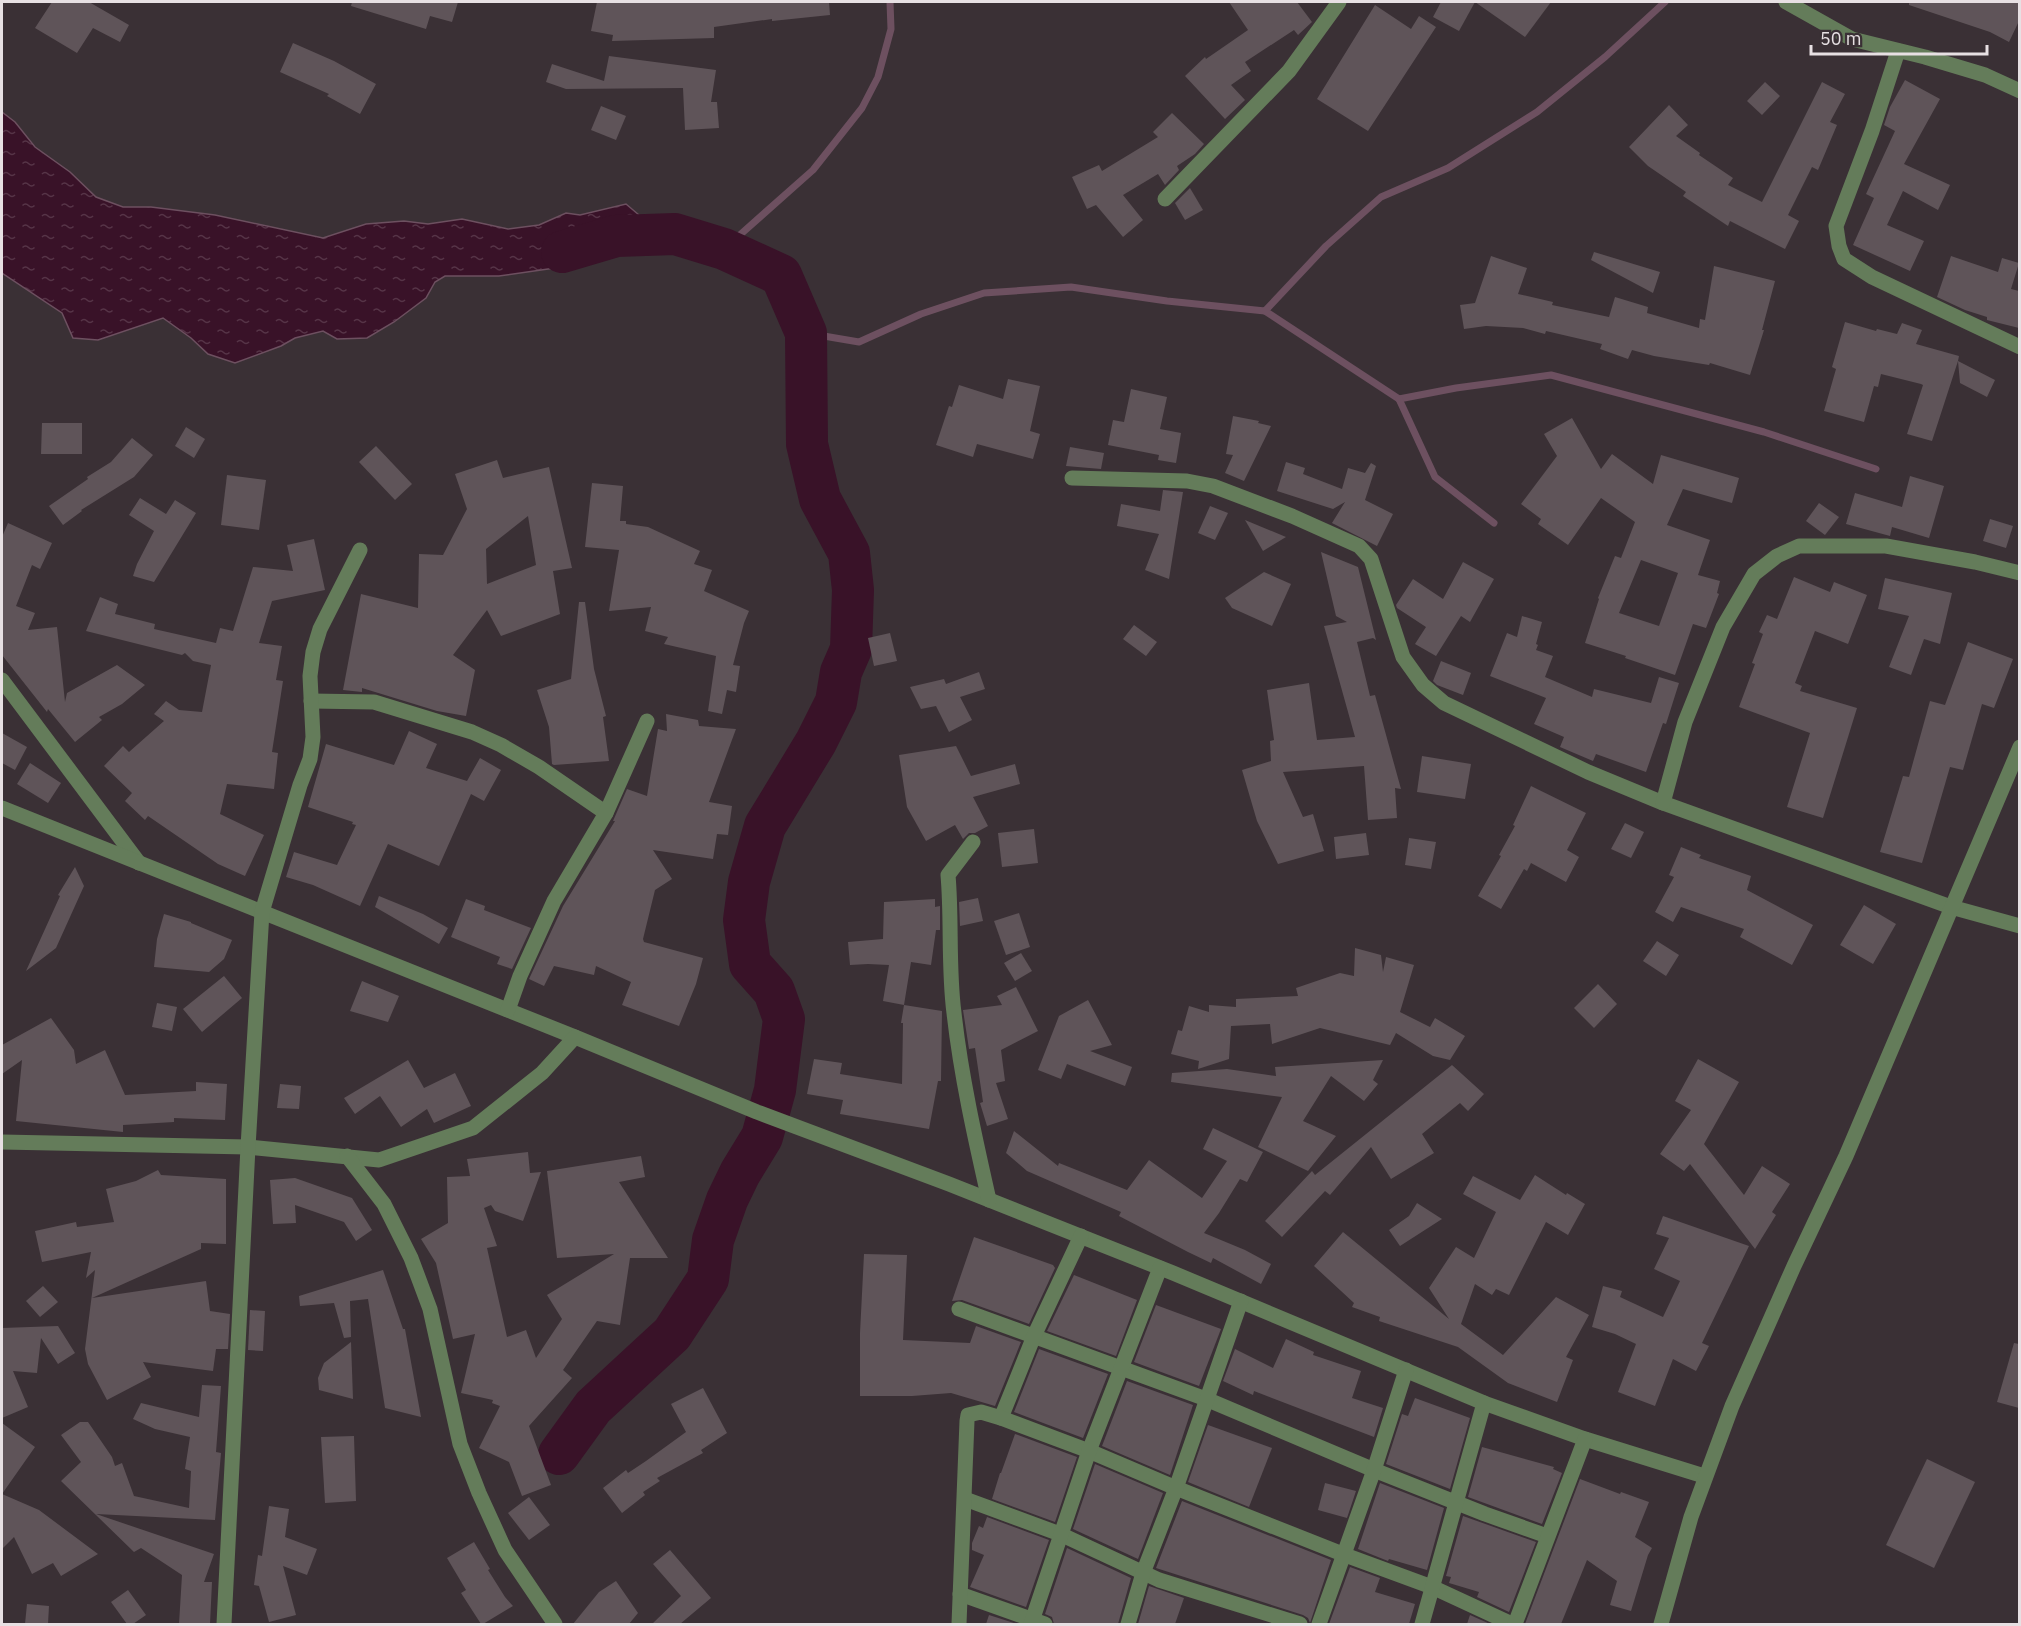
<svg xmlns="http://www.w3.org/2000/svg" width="2021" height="1626" viewBox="0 0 2021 1626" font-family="'IBM Plex Sans',sans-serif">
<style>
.water{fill:url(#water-ripples);stroke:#6d5060;stroke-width:1.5}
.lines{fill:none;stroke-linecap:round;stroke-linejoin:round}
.stream{stroke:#6d5060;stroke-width:7}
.river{stroke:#391228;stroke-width:42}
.building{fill:#5f5459;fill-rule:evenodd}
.minor{stroke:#647c5a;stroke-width:15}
</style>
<defs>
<pattern id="water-ripples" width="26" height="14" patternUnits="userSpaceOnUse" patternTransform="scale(1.5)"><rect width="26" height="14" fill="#391228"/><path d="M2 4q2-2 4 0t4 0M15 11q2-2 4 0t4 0" fill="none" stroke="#563447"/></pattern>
</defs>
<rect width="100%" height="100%" fill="#3a3035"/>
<polygon class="water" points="2,112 15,122 35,147 70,172 96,197 123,207 151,207 215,215 323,238 366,224 404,221 428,224 462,219 508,229 539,225 566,213 580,215 626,204 639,215 639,226 616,236 591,254 562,267 499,276 445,276 435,282 426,298 394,322 367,338 337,339 323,331 295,338 281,346 235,363 208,354 191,338 163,318 98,340 73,338 62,313 2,273"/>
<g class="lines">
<g class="stream">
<polyline points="724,249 813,170 862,108 878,77 891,29 890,2"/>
<polyline points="1265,311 1399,399 1456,388 1551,375 1764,432 1876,469"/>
<polyline points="806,333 859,342 921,314 984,293 1071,287 1167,301 1265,311 1326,246 1381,197 1448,168 1537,112 1605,57 1665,2"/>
<polyline points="1399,399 1435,477 1494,523"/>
</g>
<polyline class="river" points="559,1454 593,1407 672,1334 708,1279 713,1240 727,1200 740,1173 762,1137 775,1090 784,1019 774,991 750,964 744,920 749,882 765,826 816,742 836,702 841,672 851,649 853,590 849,553 820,499 807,444 806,333 781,275 724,249 675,234 616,236 562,252"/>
</g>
<g class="building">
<polygon points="52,2 89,2 129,25 120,42 93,28 77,53 35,28"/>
<polygon points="352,2 458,2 452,22 430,16 426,29 351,6"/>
<polygon points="597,2 829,2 830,15 772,21 772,19 714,27 714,38 612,41 613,35 591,31"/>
<polygon points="1229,2 1297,2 1312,22 1298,35 1294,30 1245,62 1251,71 1231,85 1245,100 1225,119 1185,76 1205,57 1206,59 1248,30"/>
<polygon points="1441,2 1475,2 1459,31 1433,17"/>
<polygon points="1475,2 1551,2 1525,37"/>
<polygon points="1909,2 2019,2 2019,21 2009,42 1990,32 1909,5"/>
<polygon points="1375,5 1411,29 1419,16 1436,27 1368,131 1317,99"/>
<polygon points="293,43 334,61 376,84 360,114 327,96 329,94 280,72"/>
<polygon points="609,56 716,70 711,102 717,102 719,128 685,130 683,88 566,89 546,82 552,64 604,81"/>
<polygon points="1905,80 1940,99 1904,164 1950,185 1938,210 1903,191 1887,225 1924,241 1910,271 1853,245 1874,198 1866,194 1895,131 1884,125 1890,107"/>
<polygon points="1765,82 1780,96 1762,115 1747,101"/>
<polygon points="1822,82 1845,94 1830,122 1837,125 1818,170 1812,167 1788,215 1799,221 1785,249 1730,221 1728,226 1683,196 1686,192 1648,166 1629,147 1669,105 1688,125 1676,136 1700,153 1699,155 1733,178 1728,185 1762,202"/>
<polygon points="601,106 626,116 616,140 591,130"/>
<polygon points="1172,113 1204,144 1195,154 1177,166 1179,170 1165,185 1158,174 1123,195 1143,220 1123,237 1096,205 1087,209 1072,177 1099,165 1102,171 1158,137 1153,132"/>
<polygon points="1190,188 1203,210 1185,220 1175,203"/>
<polygon points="1594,252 1660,272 1653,293 1591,260"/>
<polygon points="1491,256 1527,268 1518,294 1553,302 1552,305 1609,317 1615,297 1648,307 1647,313 1699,328 1700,319 1705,320 1714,266 1775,281 1762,330 1764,330 1750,375 1710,363 1709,365 1654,356 1632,350 1628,359 1600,349 1602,344 1546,331 1545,334 1523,328 1486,326 1464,329 1460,305 1475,303"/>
<polygon points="1951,256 1998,272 2002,258 2019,263 2011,289 2019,291 2019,328 1987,320 1987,317 1965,310 1937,297"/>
<polygon points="1845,322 1876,331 1877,329 1897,334 1902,323 1922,330 1916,344 1959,356 1958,361 1995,380 1987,397 1960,383 1958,361 1932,441 1907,434 1923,385 1921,384 1881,374 1878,387 1874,386 1864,422 1824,411 1836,369 1832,367"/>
<polygon points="1008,379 1040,386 1030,431 1040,434 1033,459 977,444 973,457 936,445 949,406 952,407 959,385 1003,399"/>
<polygon points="1131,389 1167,397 1160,429 1181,433 1176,463 1158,460 1159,455 1108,445 1113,420 1124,422"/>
<polygon points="1233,416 1259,421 1258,423 1271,426 1244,481 1225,473 1233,455 1226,454"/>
<path d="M 1572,418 L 1601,469 L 1612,454 L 1653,484 L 1661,455 L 1739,478 L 1732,503 L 1683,489 L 1667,525 L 1710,540 L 1698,575 L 1720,581 L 1717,593 L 1719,594 L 1706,628 L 1693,624 L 1675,675 L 1625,658 L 1626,656 L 1585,643 L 1599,599 L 1598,598 L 1615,556 L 1621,558 L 1635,522 L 1601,498 L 1568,545 L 1538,524 L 1541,519 L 1521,504 L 1557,456 L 1544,434 ZM 1641,560 L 1678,573 L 1659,626 L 1619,613 Z"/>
<polygon points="42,423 82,423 82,454 41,454"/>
<polygon points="186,427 205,439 194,458 175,446"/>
<polygon points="132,438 153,455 134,477 81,510 82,511 63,525 49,506 88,479 87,477 111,462"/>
<polygon points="376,446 412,484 395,500 359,462"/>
<polygon points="1070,447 1104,453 1101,469 1066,466"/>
<path d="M 497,460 L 503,478 L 549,467 L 572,568 L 553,571 L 560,614 L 501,636 L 487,610 L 453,655 L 475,670 L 466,716 L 437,711 L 362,688 L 362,692 L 343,690 L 361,594 L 418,608 L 419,554 L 443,555 L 467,509 L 455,474 ZM 528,516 L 536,565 L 487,584 L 486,549 Z"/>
<polygon points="1286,462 1305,468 1303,474 1342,489 1348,468 1365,473 1371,463 1376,466 1365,500 1393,514 1377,546 1332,523 1345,502 1333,509 1277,491"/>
<polygon points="227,475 266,480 259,530 221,525"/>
<polygon points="1910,476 1944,486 1929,538 1892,527 1890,536 1846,524 1855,493 1902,507"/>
<polygon points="592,483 623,486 620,521 626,521 626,524 648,527 700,551 694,564 712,570 704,591 749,611 744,623 733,665 740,666 736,692 727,690 722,714 708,711 716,656 664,644 668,637 645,631 651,607 609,611 619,550 585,547"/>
<polygon points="1163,490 1183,492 1169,579 1145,570 1159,534 1117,526 1121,504 1160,511"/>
<polygon points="140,498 166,514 175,500 196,513 154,582 133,576 137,564 154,531 129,515"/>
<polygon points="1819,503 1839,517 1825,535 1806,521"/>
<polygon points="1210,506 1228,513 1215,540 1198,533"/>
<polygon points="1990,519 2013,526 2006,548 1983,541"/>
<polygon points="1245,520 1286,537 1263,551"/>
<polygon points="8,523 52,543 40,569 32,565 16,606 35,613 28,630 57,627 65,702 67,693 117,665 145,685 122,704 99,717 102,720 75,742 48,709 47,712 2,655 2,537"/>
<polygon points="314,539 325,590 272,601 259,643 282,646 276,680 283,681 272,752 278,753 274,789 227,784 220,814 264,835 245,876 218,864 148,816 145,820 125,801 132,793 104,766 123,746 129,752 164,721 154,714 166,701 179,710 202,712 211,665 193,661 185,653 182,655 86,631 100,597 118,604 115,614 155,624 154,629 216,643 220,628 233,631 253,567 293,571 287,545"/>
<polygon points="1321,552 1358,567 1376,640 1373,638 1357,642 1370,696 1375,695 1401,789 1395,788 1397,818 1368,820 1364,766 1283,772 1303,817 1313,814 1324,851 1278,864 1257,821 1242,770 1271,761 1270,741 1274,740 1267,690 1309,683 1317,740 1355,737 1324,626 1347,622 1336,616"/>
<polygon points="1463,562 1494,579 1470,622 1461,616 1436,656 1415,644 1426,627 1397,608 1396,605 1413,579 1443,599"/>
<polygon points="1264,572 1291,584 1272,626 1232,608 1225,598"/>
<polygon points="1794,577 1830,592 1834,582 1867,595 1848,644 1815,631 1795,683 1802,686 1800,691 1857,708 1823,818 1787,807 1810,733 1739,707 1755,664 1752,663 1763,634 1759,632 1767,615 1777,619"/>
<polygon points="1885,578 1952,593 1940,644 1924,639 1911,675 1889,667 1909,616 1878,609"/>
<polygon points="579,602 585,602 594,669 606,716 603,717 609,761 554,765 552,764 549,727 537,690 571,679"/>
<polygon points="1522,616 1542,622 1536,644 1538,645 1536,650 1553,656 1545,677 1592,697 1594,689 1651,703 1659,677 1679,683 1666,724 1663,723 1646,772 1596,754 1593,761 1560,747 1564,737 1534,724 1546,698 1490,676 1507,633 1517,637"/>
<polygon points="1134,625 1157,642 1146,656 1123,639"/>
<polygon points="890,633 897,661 874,666 868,638"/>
<polygon points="1968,642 2013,659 1994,708 1982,704 1963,770 1950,767 1922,863 1880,852 1903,776 1909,777 1930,701 1945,705"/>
<polygon points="1441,661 1471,673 1463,695 1437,685 1433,681"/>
<polygon points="979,672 985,689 960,697 972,720 949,732 936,706 921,709 910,687 944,679 946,684"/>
<polygon points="666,714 698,720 699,726 736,729 709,802 732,806 728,835 717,834 713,859 653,850 672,879 655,890 643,939 644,942 703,958 696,984 679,1026 622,1005 631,982 596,966 594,975 554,966 544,986 529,979 563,906 615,821 613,821 627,789 647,796 658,729 667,731"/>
<polygon points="409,731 437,744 426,768 467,781 480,758 501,770 484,801 471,794 439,866 388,844 360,906 313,885 286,877 294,852 337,865 356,825 352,824 353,822 308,807 326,744 394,765"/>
<polygon points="2,733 27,747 15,770 2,763"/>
<polygon points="956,746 971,776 1015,764 1020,784 973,797 988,826 975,833 969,833 963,839 955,825 926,841 907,807 899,755"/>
<polygon points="1422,756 1471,764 1465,799 1417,792"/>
<polygon points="30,763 61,783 48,803 17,784"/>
<polygon points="1531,786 1586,813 1567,850 1579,857 1566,882 1531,863 1527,871 1524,869 1501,909 1478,896 1501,856 1499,855 1515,826 1513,825"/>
<polygon points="1625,823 1644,832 1631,858 1611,849"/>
<polygon points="1034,829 1038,863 1002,867 998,833"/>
<polygon points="1366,833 1369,855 1336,859 1334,837"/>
<polygon points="1409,838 1436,842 1431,869 1405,865"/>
<polygon points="1681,847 1701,855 1699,858 1751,876 1747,890 1813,925 1792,965 1740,937 1744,929 1681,907 1673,922 1655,912 1674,877 1669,875"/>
<polygon points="75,867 84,886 56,948 26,971 60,896 58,895"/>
<polygon points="379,896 423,914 448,928 439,944 375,907"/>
<polygon points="978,898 983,921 960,926 959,902"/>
<polygon points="466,899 485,906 484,910 531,928 512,969 497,964 500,957 451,937"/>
<polygon points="935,899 935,907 940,906 940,930 936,930 931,965 911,962 904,1005 883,1001 889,965 868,964 850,965 848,942 883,939 884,902"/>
<polygon points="1864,905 1896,924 1873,964 1840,945"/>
<polygon points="1019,913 1030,947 1006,955 994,921"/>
<polygon points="164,914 191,922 191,923 232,940 224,959 209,972 154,967 157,939"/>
<polygon points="1657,941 1679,955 1666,976 1643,961"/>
<polygon points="1355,948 1381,955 1383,972 1386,957 1414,965 1400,1012 1430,1027 1435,1018 1465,1036 1450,1060 1433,1056 1396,1033 1390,1045 1320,1028 1272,1044 1270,1024 1231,1026 1229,1059 1198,1069 1199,1061 1171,1054 1178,1030 1182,1031 1189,1006 1209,1012 1209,1005 1236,1007 1236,999 1298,996 1296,988 1340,973 1354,976"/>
<polygon points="1021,953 1032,971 1015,981 1004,963"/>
<polygon points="224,976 242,998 202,1032 183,1009"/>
<polygon points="362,981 399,996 388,1022 350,1011"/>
<polygon points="1598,984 1617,1004 1594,1028 1574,1008"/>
<polygon points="1016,987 1038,1031 1001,1050 1005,1081 996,1083 1008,1119 987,1126 980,1103 983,1102 975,1048 969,1049 963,1010 1002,1005 997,996"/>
<polygon points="1088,1000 1112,1045 1090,1051 1132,1067 1125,1086 1067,1064 1061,1079 1038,1070 1059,1016"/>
<polygon points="157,1003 177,1007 172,1031 152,1027"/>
<polygon points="904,1005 942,1011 941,1081 938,1081 929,1129 840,1114 843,1100 807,1094 814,1059 842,1063 840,1074 902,1084 903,1023 901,1023"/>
<polygon points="51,1018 74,1050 76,1064 105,1050 125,1095 196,1091 196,1082 227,1084 225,1120 174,1118 174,1122 123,1125 123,1132 16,1121 22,1060 2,1074 2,1045"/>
<polygon points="1698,1059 1739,1082 1704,1144 1744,1195 1762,1166 1790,1184 1772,1212 1776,1215 1755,1249 1690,1164 1684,1171 1660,1154 1691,1110 1675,1101"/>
<polygon points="408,1060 424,1088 455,1073 471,1106 434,1123 427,1109 401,1127 380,1096 355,1114 344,1098"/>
<polygon points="1383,1060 1373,1080 1378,1084 1364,1101 1331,1076 1303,1121 1336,1136 1308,1171 1258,1147 1282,1097 1171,1082 1172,1073 1227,1069 1276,1076 1275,1067"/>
<polygon points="1452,1065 1484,1094 1468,1111 1460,1103 1422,1134 1434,1153 1391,1179 1371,1147 1330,1195 1325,1191 1282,1237 1265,1221 1312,1171 1315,1175"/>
<polygon points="280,1084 301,1086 299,1109 277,1108"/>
<polygon points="1213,1128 1263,1152 1247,1182 1240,1179 1219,1213 1204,1233 1245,1250 1271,1264 1261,1284 1213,1258 1211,1263 1188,1252 1119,1216 1121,1212 1027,1171 1006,1153 1014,1131 1058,1166 1059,1163 1127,1190 1149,1160 1202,1198 1227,1161 1203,1149"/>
<polygon points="528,1152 530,1173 541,1172 523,1221 495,1211 491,1205 484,1208 497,1246 487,1248 507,1337 526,1330 536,1358 562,1319 547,1295 614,1254 557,1258 547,1171 641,1156 645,1177 619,1182 668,1258 630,1258 620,1325 597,1321 563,1370 572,1378 529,1426 551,1485 522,1496 509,1462 479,1448 500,1406 492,1403 493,1400 461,1393 475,1334 453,1339 436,1263 421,1239 448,1223 447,1177 470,1176 467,1159"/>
<polygon points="158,1170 161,1175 226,1179 226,1244 201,1243 201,1249 92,1298 206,1281 210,1311 230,1314 228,1349 216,1349 213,1371 143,1362 151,1377 107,1400 88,1364 85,1349 95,1270 86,1278 91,1252 42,1262 35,1231 76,1222 77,1227 114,1222 106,1189 136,1181"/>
<polygon points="1535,1175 1566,1195 1567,1193 1585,1204 1568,1235 1546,1222 1509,1295 1496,1289 1492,1295 1475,1284 1461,1324 1503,1355 1556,1297 1589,1315 1566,1357 1573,1360 1557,1402 1508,1383 1458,1347 1379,1321 1380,1317 1352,1307 1354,1303 1314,1266 1343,1232 1449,1319 1429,1288 1456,1247 1474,1258 1496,1212 1463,1194 1473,1176 1520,1200"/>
<polygon points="295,1178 352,1198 372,1230 356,1241 344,1222 295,1205 296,1223 273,1224 270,1180"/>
<polygon points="1417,1203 1442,1219 1400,1246 1389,1230 1409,1216"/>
<polygon points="1663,1216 1749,1246 1702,1343 1709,1346 1696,1371 1673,1359 1655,1406 1618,1392 1636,1344 1615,1334 1592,1327 1603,1286 1622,1291 1620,1297 1663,1317 1680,1281 1654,1269 1669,1238 1656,1234"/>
<polygon points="974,1237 1053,1265 1055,1268 1029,1324 962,1300 952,1301"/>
<polygon points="864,1254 907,1255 903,1340 970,1343 976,1326 1021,1342 995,1406 951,1393 912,1396 860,1396 860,1333"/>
<polygon points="383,1270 403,1329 405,1329 421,1417 385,1408 368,1299 350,1301 351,1337 344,1338 334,1303 300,1306 299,1296"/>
<polygon points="1074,1275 1137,1300 1116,1356 1047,1331"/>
<polygon points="43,1286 58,1302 40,1317 26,1301"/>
<polygon points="1156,1305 1221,1329 1199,1386 1134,1362"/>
<polygon points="250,1310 265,1311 263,1351 248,1350"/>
<polygon points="58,1326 75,1353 58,1364 41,1338 37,1373 13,1371 28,1407 2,1418 2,1328"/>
<polygon points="1286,1339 1314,1352 1313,1355 1361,1371 1352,1398 1383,1408 1374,1437 1254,1391 1253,1395 1223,1381 1235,1349 1273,1368"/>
<polygon points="351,1342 353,1399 319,1390 318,1378 324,1363"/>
<polygon points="2014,1343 2019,1344 2019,1408 1997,1402"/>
<polygon points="1039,1349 1108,1374 1083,1438 1014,1412"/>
<polygon points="1127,1381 1193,1405 1170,1475 1102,1446"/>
<polygon points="202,1385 221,1386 216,1452 221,1453 215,1520 96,1514 214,1554 204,1582 212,1582 210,1624 179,1624 182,1575 141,1548 134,1552 61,1481 81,1462 61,1435 80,1422 88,1422 112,1457 115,1466 122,1463 134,1496 189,1508 191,1471 185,1469 190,1437 155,1429 133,1419 141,1403 199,1417"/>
<polygon points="703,1388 727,1433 701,1450 703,1453 657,1478 660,1481 643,1492 645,1495 622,1513 603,1488 626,1470 628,1473 646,1461 686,1432 671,1404"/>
<polygon points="1415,1398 1470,1418 1450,1489 1386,1464 1402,1414 1408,1416"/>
<polygon points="2,1423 35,1447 2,1494 39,1510 98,1554 61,1576 53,1563 32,1574 14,1537 2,1549"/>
<polygon points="1208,1425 1272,1448 1249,1507 1188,1482"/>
<polygon points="1015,1434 1077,1457 1055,1522 992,1499 1000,1473 1001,1473"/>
<polygon points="354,1436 356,1501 325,1503 321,1437"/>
<polygon points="1482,1447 1554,1467 1553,1469 1562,1473 1542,1524 1468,1497"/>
<polygon points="1927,1459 1975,1482 1934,1568 1886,1545"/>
<polygon points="1095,1464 1163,1493 1138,1559 1073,1529"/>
<polygon points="1580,1479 1620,1494 1621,1492 1649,1502 1635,1537 1652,1548 1648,1555 1631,1611 1610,1605 1617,1581 1587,1560 1561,1624 1525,1624"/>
<polygon points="1325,1483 1356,1491 1347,1518 1318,1510"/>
<polygon points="1380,1483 1444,1508 1427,1570 1389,1559 1388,1561 1358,1549"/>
<polygon points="529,1497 550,1525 529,1540 508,1513"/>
<polygon points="1182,1501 1331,1560 1310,1623 1308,1618 1303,1615 1156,1568"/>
<polygon points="269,1506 289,1509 285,1537 317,1549 307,1575 283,1566 296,1615 269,1622 259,1586 254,1585 258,1555 262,1556"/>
<polygon points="1463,1516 1536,1542 1509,1612 1477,1597 1479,1592 1449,1583 1451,1577 1446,1576"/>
<polygon points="987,1517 1049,1540 1026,1607 970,1587 984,1555 972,1550 972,1543 979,1526 983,1528"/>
<polygon points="474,1542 490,1569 488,1570 505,1597 513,1606 483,1624 481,1624 461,1593 466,1590 447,1558"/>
<polygon points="1067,1548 1131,1578 1118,1624 1054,1624 1052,1617 1045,1614"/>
<polygon points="670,1550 711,1598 680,1624 652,1624 681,1596 653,1564"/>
<polygon points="1350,1567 1380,1578 1375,1592 1415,1604 1409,1624 1329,1624"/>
<polygon points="616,1581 638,1613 629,1624 573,1624 599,1592"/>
<polygon points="1149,1586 1184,1598 1175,1624 1138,1624"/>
<polygon points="128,1590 146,1615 133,1624 127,1624 111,1602"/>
<polygon points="27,1604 49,1606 48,1624 25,1624"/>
<polygon points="989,1615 1017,1624 986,1624"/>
<polygon points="1470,1615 1490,1624 1467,1624"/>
</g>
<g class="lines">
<g class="minor">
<polyline points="1786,2 1852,39 1925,57 1985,75 2020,91"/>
<polyline points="1898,51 1872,131 1836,226 1839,246 1844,259 1872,277 2020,347"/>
<polyline points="1165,199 1289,71 1339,2"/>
<polyline points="1072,478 1187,481 1213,486 1292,516 1359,546 1371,559 1403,657 1423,685 1444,703 1588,772 1663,803 1951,907 2020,926"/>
<polyline points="2,680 139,863"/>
<polyline points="311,701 374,702 472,732 501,745 539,767 606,813"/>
<polyline points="1663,803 1685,722 1723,627 1754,574 1777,556 1799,546 1886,546 1975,562 2020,573"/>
<polyline points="2,808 575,1037 757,1112 949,1184 1173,1273 1484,1403 1585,1439 1704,1476"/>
<path d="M 973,842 L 948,875 C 952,921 948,967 954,1013 C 961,1076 975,1138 989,1200"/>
<polyline points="508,1010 520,976 554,901 606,813 647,721"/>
<polyline points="2,1142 248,1147 379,1160 473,1128 542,1073 575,1037"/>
<polyline points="347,1156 384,1204 411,1258 430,1309 460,1444 479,1493 505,1550 555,1624"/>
<polyline points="959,1309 1206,1399 1374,1470 1485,1514 1547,1536"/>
<polyline points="1001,1418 1034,1336 1081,1236"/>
<polyline points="965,1499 1060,1534 1159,1580 1300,1624"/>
<polyline points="960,1594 1045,1624"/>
<polyline points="224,1624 248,1147 262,912 300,785 310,759 313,737 310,676 313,652 320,629 360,550"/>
<polyline points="959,1624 967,1421 968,1415 981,1412 1001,1418 1089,1451 1176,1488 1345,1555 1432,1587 1512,1624"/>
<polyline points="1031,1624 1089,1451 1160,1268"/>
<polyline points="1128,1624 1143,1573 1176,1488 1241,1301"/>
<polyline points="1319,1624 1374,1470 1406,1370"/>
<polyline points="1422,1624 1484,1403"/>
<polyline points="1515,1624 1585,1439"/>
<polyline points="1661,1624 1691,1517 1732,1406 1794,1266 1846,1156 2020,747"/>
</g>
</g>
<rect width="2021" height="1626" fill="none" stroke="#e7e0e3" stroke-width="6"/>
<path d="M1811 45v9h176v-9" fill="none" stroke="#e7e0e3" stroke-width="3"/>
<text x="1820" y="45" font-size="18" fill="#e7e0e3" stroke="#3a3035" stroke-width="4.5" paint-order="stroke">50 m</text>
</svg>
